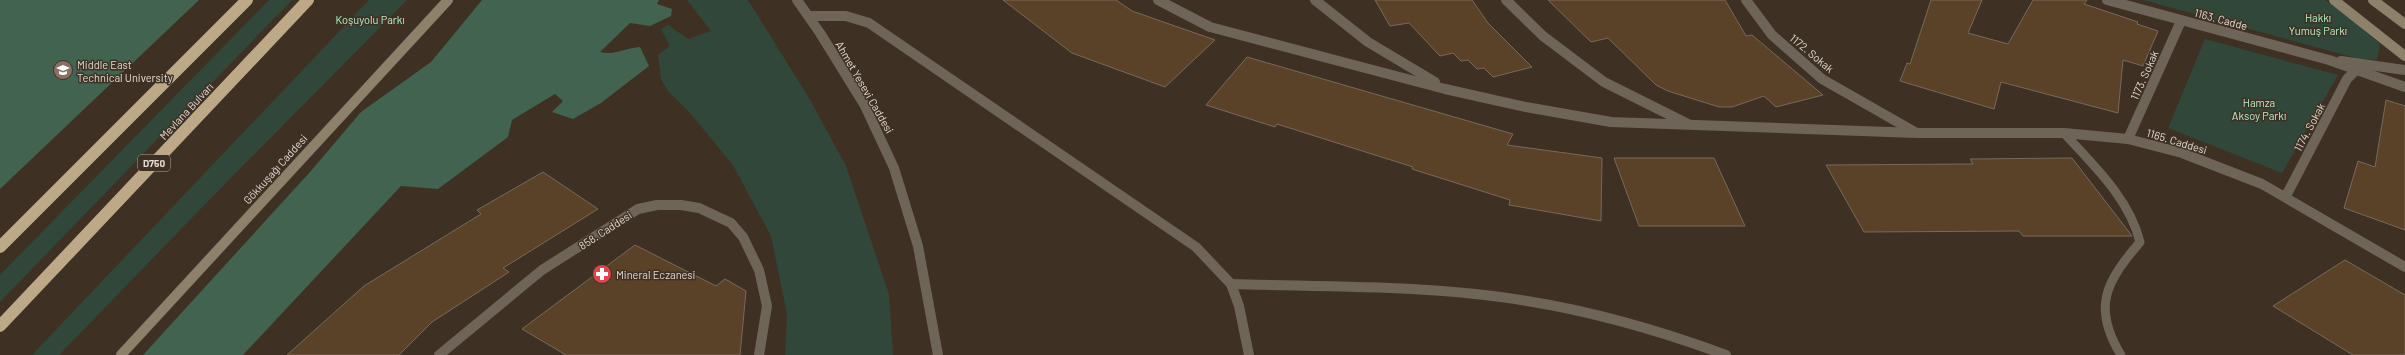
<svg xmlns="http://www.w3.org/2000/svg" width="2405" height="355" viewBox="0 0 2405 355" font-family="Barlow,sans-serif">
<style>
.green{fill:#31473a}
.forest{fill:#41634f}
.building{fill:#5a4229;stroke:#78695a}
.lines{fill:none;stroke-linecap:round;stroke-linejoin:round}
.lane{stroke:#6e6558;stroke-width:9}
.street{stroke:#6e6558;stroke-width:10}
.secondary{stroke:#8e816c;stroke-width:10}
.highway{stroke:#bda888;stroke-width:12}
.labels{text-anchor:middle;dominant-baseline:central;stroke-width:3;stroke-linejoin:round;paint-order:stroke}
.shield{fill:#3e3124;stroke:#b2a79e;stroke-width:1}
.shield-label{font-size:10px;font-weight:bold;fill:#e3dad2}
.park-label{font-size:11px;fill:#b4f2cd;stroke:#3e3124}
.street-label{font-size:11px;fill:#e3dad2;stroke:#3e3124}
.poi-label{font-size:11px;fill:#e3dad2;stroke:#3e3124;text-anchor:start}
</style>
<rect width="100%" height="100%" fill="#3e3124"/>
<g class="green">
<polygon points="269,0 292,0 0,302 0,275"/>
<polygon points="369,0 407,0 219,190 59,355 32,355"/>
<polygon points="687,0 748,0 809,98 846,166 889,294 893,355 785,355 787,314 771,236 733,165 690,113 668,91 661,79 658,55 670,46 661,29 668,25 688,39 711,31"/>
<polygon points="2143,0 2325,0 2351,19 2380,44 2377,60 2356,58"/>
<polygon points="2205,39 2338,75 2282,173 2168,128"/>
</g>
<g class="forest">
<polygon points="0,0 199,0 0,189"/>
<path d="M 482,0 L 659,0 L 657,4 L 672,9 L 671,16 L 650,26 L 630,23 L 600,52 C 612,56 626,48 640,47 L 649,66 L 601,103 L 573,119 L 552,112 L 563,101 L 555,94 L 512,120 L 508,137 L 438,189 L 401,186 L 243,355 L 143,355 L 310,172 L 361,112 L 431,62 Z"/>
</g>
<g class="building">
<polygon points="1003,0 1116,0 1132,11 1215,40 1165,87 1072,53"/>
<polygon points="1375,0 1472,0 1488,23 1532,67 1493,77 1484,68 1477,69 1468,60 1461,61 1453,53 1440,56 1409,23 1390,26"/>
<polygon points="1548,0 1725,0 1746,36 1752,35 1823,95 1776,107 1764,96 1732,107 1719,107 1668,91 1656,85 1608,38 1591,42"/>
<polygon points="1931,0 1982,0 1968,33 2008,44 2033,0 2087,0 2084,4 2138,22 2137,24 2158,31 2143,66 2123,60 2118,113 2001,82 1994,109 1900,81 1907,63 1910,64"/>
<polygon points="1247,57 1513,134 1507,145 1602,158 1601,221 1509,205 1510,200 1412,169 1413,167 1277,124 1275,127 1206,105"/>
<polygon points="2386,100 2405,106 2405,230 2344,208 2358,161 2375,167"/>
<polygon points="1614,158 1714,158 1745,226 1639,226"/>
<polygon points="2072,158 2132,236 2023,236 2019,231 1864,232 1826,165 1973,164 1970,159"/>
<polygon points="543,172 598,209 503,268 509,272 432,322 399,355 287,355 364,286 481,214 477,210"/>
<polygon points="635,245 716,286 725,279 746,291 740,355 566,355 522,329"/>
<polygon points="2345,260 2405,295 2405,355 2353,355 2273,306"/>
</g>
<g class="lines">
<path class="lane" d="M 2064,133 C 2094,166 2129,198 2140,242 C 2107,281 2091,306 2121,355"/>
<g class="street">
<polyline points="797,0 820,33 864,104 894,168 918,246 938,355"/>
<polyline points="1158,0 1210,27 1445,89 1526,107 1611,122 1917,133 2064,133 2128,139 2182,153 2262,184 2405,267"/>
<polyline points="1315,0 1368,42 1435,82"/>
<polyline points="1506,0 1543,36 1604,82 1688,124"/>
<polyline points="1746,0 1772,35 1822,79 1915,132"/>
<polyline points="2107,0 2329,60 2405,87"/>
<polyline points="810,16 846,16 869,23 1196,247 1231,284 1239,306 1249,355"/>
<polyline points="2341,61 2405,70"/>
<polyline points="2128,139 2181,21"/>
<polyline points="2286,196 2347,79 2355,71"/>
<path d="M 1231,284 C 1330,287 1430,285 1527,301 C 1596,312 1661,331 1726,355"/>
<polyline points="439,355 542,270 638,209 657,205 681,205 699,208 731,223 743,237 759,270 767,306 759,355"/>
</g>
<g class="secondary">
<polyline points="2334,0 2405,56"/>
<polyline points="2373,0 2405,24"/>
<polyline points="121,355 448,0"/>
</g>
<g class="highway">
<polyline points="0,247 247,0"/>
<polyline points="0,326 308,0"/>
</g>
</g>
<defs>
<symbol id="university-disc" viewBox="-11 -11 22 22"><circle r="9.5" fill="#8d6e63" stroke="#3e3124"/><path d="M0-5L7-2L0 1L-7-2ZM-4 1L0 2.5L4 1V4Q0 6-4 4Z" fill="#fff"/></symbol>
<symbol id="pharmacy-disc" viewBox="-11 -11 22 22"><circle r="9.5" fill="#e0444e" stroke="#3e3124"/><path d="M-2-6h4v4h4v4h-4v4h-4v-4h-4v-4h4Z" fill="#fff"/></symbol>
</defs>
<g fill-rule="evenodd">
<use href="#university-disc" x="52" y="59" width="22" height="22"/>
<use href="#pharmacy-disc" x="591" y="263" width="22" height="22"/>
</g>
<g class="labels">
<rect class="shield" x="138" y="155" width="32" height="16" rx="3"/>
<g class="shield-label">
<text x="154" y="163">D750</text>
</g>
<g class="park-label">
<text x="2318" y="17">Hakkı<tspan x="2318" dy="13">Yumuş Parkı</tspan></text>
<text x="370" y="19">Koşuyolu Parkı</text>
<text x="2259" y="102">Hamza<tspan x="2259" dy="13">Aksoy Parkı</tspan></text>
</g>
<g class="street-label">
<text transform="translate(2221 19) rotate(15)">1163. Cadde</text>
<text transform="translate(1812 53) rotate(40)">1172. Sokak</text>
<text transform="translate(2144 75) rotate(-66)">1173. Sokak</text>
<text transform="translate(865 87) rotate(60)">Ahmet Yesevi Caddesi</text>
<text transform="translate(186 111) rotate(-47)">Mevlana Bulvarı</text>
<text transform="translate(2309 127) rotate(-62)">1174. Sokak</text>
<text transform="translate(2177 141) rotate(17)">1165. Caddesi</text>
<text transform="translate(275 169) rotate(-48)">Gökkuşağı Caddesi</text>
<text transform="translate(605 230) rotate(-33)">858. Caddesi</text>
</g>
<g class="poi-label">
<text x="77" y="64">Middle East<tspan x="77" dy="13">Technical University</tspan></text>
<text x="616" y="274">Mineral Eczanesi</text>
</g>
</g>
</svg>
